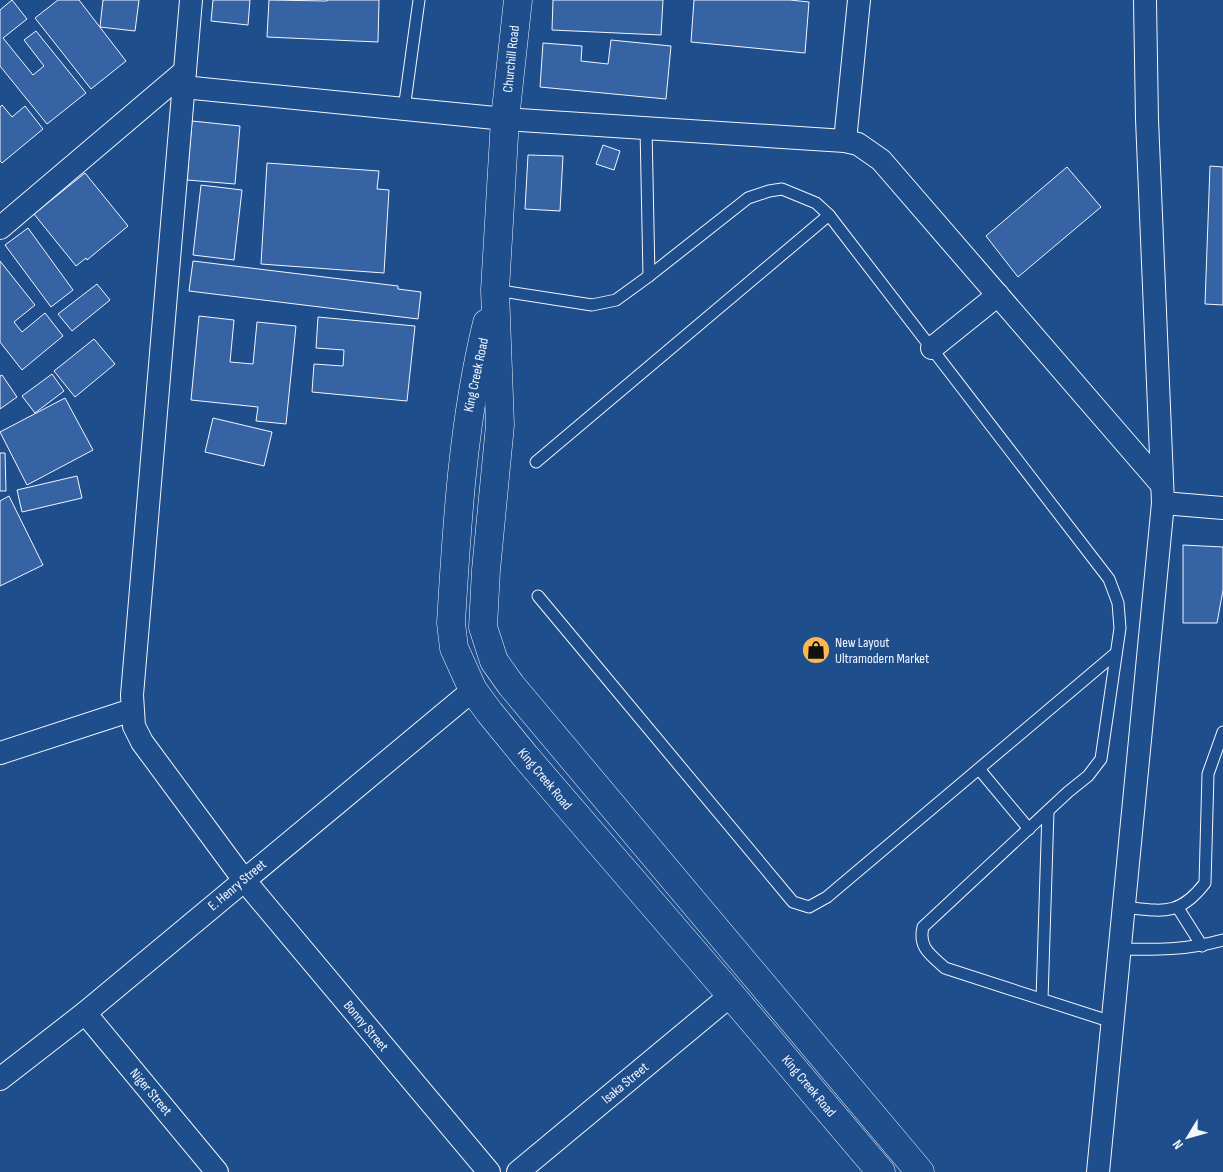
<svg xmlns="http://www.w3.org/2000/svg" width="1223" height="1172" viewBox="0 0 1223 1172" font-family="'Sofia Sans Condensed',sans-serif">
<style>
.building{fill:#3563a3;stroke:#f2f6ff}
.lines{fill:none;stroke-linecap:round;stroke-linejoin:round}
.service-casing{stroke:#f2f6ff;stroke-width:13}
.minor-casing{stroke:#f2f6ff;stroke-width:24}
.tertiary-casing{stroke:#f2f6ff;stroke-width:29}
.service{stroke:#1f4e8c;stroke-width:11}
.minor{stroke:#1f4e8c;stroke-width:22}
.tertiary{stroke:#1f4e8c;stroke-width:28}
.labels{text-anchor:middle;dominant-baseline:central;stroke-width:4;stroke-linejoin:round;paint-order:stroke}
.street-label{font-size:14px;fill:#f2f6ff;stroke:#1f4e8c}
.poi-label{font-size:14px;fill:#f2f6ff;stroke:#1f4e8c;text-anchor:start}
</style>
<rect width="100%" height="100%" fill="#1f4e8c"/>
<g class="building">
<polygon points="12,0 27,19 3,38 33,75 44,66 24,40 36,31 86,93 47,124 0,66 0,10"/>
<polygon points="58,0 79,0 126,61 91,89 35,18"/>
<polygon points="103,0 139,0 135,31 100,27"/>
<polygon points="213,0 250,0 248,25 211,21"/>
<polygon points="269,0 327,1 327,0 379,0 378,42 267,37"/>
<polygon points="553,0 663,0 661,35 552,30"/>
<polygon points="694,0 790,0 809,2 805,53 691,42"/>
<polygon points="611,40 671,46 666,99 540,87 543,43 582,46 581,61 608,64"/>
<polygon points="2,105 12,117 25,106 43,129 2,163 0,161 0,107"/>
<polygon points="192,121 240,126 235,184 187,180"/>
<polygon points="603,145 620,151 614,170 596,164"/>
<polygon points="528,155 563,156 560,211 525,209"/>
<polygon points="267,163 379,171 377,189 389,190 384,273 261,264"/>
<polygon points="1210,166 1223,167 1223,305 1205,304"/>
<polygon points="1067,167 1101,207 1018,277 986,236"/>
<polygon points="85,173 128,226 87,260 86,258 76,266 34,214"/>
<polygon points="201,185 242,190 234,260 193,255"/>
<polygon points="28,228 73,290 51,307 5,245"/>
<polygon points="0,261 35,305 14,322 22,332 45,313 63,336 22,370 0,342"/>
<polygon points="193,261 398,286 398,289 421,292 418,319 189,291"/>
<polygon points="97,284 110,300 72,331 58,314"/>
<polygon points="199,316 234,320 230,362 253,364 257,322 296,326 286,424 256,421 258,407 191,400"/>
<polygon points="318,317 415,326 407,401 312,392 314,364 343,366 344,350 316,348"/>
<polygon points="94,339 115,364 75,397 54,371"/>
<polygon points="52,374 64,391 35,413 22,396"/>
<polygon points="2,375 17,397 0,409 0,376"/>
<polygon points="65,398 93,450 27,485 0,432"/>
<polygon points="213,418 272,432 264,466 205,452"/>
<polygon points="0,453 5,453 6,491 0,491"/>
<polygon points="77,476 82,498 22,512 17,490"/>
<polygon points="9,496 43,565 0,586 0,501"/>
<polygon points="1183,545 1223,547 1223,590 1217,623 1183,623"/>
</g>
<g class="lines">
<defs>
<g id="service">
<polyline points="404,109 419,0"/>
<polyline points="646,128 649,276"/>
<path d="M 495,290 L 592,305 L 616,300 L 649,276 L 748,198 L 769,191 L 782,189 L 816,203 L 829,215 L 1109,579 L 1118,603 L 1120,628 L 1101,759 L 1088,776 L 1068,792 L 923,927 C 918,948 931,955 945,968 L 1112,1022"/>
<polyline points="536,462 829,215"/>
<polyline points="538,596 793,902 809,907 827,897 1116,653"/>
<polyline points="979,769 1029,829"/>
<path d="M 1123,907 C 1162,911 1179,917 1205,883 L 1208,774 L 1223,732"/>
<polyline points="1178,908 1202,946"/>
<path d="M 1119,949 C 1156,950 1187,950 1223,940"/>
<polyline points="1042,999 1048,811"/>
</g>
<g id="minor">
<polyline points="191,0 132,695 134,726 142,742 244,880 489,1172"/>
<polyline points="183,87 505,119 845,141 858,144 881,160 1162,485"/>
<polyline points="845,141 859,0"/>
<polyline points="0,228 185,71"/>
<polyline points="932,348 998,295"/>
<polyline points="1163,503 1223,508"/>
<polyline points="0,753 132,710"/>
<polyline points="85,1013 217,1172"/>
<polyline points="0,1079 85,1013 473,690"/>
<polyline points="518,1172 731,995"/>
<polyline points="1098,1172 1163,503 1147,119 1145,0"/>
</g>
<g id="tertiary">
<polyline points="518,0 505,119 495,290 500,425 486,570 483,627 494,661 511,685 920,1172"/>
<path d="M 487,323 C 463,421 457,522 451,623 L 454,648 L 473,690 L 490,713 L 526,757 L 731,995 L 881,1172"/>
</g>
</defs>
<use href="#service" class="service-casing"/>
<use href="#minor" class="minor-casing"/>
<use href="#tertiary" class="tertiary-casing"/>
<use href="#service" class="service"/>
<use href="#minor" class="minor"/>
<use href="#tertiary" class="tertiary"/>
</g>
<defs>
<symbol id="shop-disc" viewBox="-11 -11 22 22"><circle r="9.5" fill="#ffb74d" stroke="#1f4e8c"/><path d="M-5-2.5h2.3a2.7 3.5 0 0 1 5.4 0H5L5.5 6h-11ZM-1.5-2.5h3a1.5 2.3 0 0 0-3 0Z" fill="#111"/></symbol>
</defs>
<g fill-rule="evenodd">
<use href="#shop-disc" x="800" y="634" width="32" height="32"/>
</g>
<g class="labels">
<g class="street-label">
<text transform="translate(511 59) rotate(-84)">Churchill Road</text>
<text transform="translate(476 375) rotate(-78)">King Creek Road</text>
<text transform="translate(545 779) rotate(50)">King Creek Road</text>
<text transform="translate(237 885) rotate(-40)">E. Henry Street</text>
<text transform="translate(366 1026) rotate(50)">Bonny Street</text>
<text transform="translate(625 1083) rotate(-40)">Isaka Street</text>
<text transform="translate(809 1086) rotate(50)">King Creek Road</text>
<text transform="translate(151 1092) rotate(50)">Niger Street</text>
</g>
<g class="poi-label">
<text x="835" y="642">New Layout<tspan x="835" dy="16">Ultramodern Market</tspan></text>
</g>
</g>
<g transform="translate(1188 1137) rotate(233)" stroke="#1f4e8c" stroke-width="4" paint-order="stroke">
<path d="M0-4L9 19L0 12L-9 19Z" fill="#f2f6ff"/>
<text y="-8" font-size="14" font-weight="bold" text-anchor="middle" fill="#f2f6ff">N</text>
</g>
</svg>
